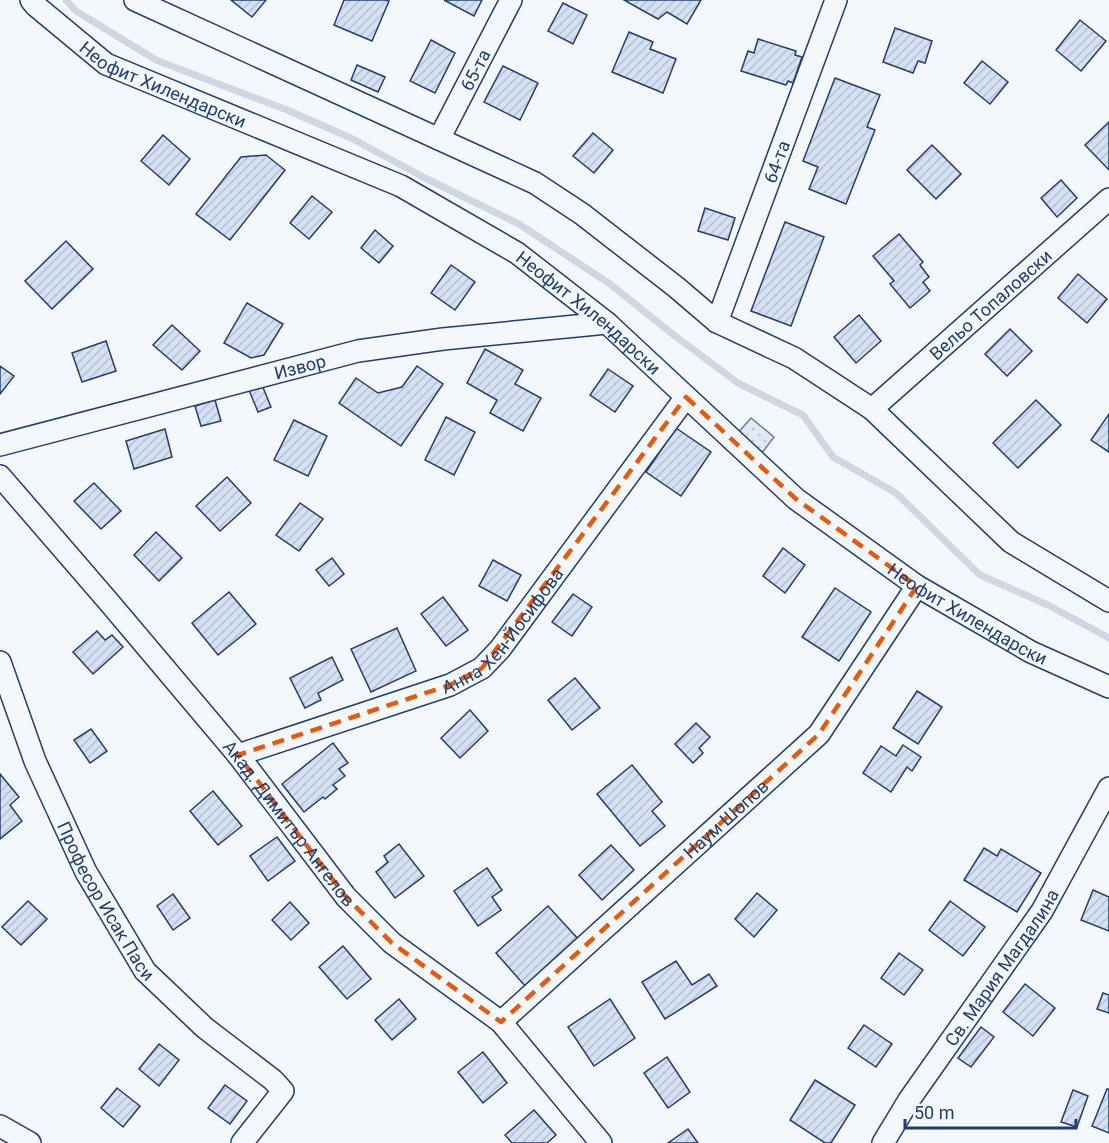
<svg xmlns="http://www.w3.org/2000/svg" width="1109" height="1143" viewBox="0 0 1109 1143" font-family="Roboto,sans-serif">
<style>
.park{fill:url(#park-dots);stroke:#687fa3;stroke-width:1.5}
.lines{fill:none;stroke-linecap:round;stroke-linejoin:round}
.stream{stroke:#cfd7e4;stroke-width:7}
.building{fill:url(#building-hatch);stroke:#1d3f73;stroke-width:1.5}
.minor-casing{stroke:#1d3f73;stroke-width:24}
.minor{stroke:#f4f7fb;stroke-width:21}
.marked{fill:none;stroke:#e8590c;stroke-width:4.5;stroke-dasharray:12 8;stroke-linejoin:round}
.labels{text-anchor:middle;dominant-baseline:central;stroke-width:4.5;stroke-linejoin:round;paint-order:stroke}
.street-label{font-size:18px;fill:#1d3f73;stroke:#f4f7fb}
</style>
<defs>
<pattern id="park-dots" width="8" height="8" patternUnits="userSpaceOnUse" patternTransform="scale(1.5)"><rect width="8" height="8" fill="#e3e9f0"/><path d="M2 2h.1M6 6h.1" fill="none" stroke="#c2c9d1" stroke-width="1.8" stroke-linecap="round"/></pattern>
<pattern id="building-hatch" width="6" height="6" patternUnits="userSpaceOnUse" patternTransform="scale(1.5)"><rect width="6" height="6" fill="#d5e0f0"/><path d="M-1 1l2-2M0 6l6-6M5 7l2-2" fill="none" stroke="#b6c1d1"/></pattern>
</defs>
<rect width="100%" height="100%" fill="#f4f7fb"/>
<polygon class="park" points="751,418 774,437 761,454 737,434"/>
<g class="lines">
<polyline class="stream" points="66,0 76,11 156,60 287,110 351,138 425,178 519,224 610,284 675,336 738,383 803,415 833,457 896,493 980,575 1048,605 1109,638"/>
</g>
<g class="building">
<polygon points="231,0 266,0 252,17"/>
<polygon points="344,0 386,0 389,1 372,41 334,25"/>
<polygon points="444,0 482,0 474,16"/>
<polygon points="624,0 701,0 687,24 667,12 658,19"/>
<polygon points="563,3 587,15 573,44 548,31"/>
<polygon points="1080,20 1106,41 1081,71 1056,50"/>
<polygon points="895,28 932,41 925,63 918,61 913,73 883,62"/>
<polygon points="629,32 653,42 650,49 676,59 663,93 612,72"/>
<polygon points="758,39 796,51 795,55 802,57 793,83 788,81 786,85 741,71 748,51 754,53"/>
<polygon points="431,40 455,53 435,93 410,81"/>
<polygon points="982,61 1008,82 990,104 964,83"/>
<polygon points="357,65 385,77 378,92 351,80"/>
<polygon points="503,66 538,83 520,120 484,102"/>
<polygon points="835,78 880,95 867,127 875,130 846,204 809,189 818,167 803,161"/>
<polygon points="1109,122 1109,170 1085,145"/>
<polygon points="593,133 613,150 594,173 573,156"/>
<polygon points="163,135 190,159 169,185 141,161"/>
<polygon points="932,145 961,174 936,199 907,170"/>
<polygon points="266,155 285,170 230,240 196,214 241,157"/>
<polygon points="1061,180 1077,198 1057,217 1041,198"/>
<polygon points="312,196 332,212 309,239 290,223"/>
<polygon points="705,208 735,218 728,240 698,231"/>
<polygon points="785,222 824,237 791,326 751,311"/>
<polygon points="375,230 393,246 379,263 361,248"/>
<polygon points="899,234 923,262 920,265 929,277 923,282 930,291 910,308 890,284 894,281 873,256"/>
<polygon points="66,241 93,269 52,309 25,281"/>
<polygon points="451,265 475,282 455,310 431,293"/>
<polygon points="1078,274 1107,299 1087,323 1058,298"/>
<polygon points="247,303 283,324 264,355 251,358 224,343"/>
<polygon points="859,315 881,341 856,363 834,337"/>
<polygon points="172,325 200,351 182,370 153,345"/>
<polygon points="1010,329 1032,351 1007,376 985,354"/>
<polygon points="106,341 116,371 82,382 72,353"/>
<polygon points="485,349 523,370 515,384 541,398 523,431 490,413 497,400 467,383"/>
<polygon points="0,366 14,376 0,394"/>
<polygon points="417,366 443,384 401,446 339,403 356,378 378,393 402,387"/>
<polygon points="608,369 633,386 615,412 590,395"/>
<polygon points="262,385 271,407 258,412 249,390"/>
<polygon points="215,400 221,421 201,426 195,406"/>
<polygon points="1036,400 1061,425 1018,468 993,443"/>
<polygon points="1109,414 1109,452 1091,440"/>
<polygon points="446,417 475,432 454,475 425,460"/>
<polygon points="294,420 327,436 308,476 274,460"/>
<polygon points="676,428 711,452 681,496 646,472"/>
<polygon points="165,429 172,457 134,469 126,441"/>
<polygon points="227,477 251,503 220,531 196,506"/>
<polygon points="94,483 121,511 101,529 74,501"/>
<polygon points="300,503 323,519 299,551 276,535"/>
<polygon points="156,532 182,558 159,581 134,555"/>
<polygon points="783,548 805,565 785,593 763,576"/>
<polygon points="332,558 344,574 329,586 316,570"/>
<polygon points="493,560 521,575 507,601 479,586"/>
<polygon points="835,588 871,612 839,661 802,637"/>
<polygon points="229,592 256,624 218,655 192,623"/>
<polygon points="573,594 592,607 572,636 552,622"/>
<polygon points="443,597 468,630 446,646 421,614"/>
<polygon points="397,628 416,671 371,692 351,649"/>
<polygon points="97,631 105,640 112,635 123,647 93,674 73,652"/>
<polygon points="332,657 343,680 318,693 321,700 305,708 290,678"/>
<polygon points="575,678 600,708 572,730 548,700"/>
<polygon points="917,691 942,707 918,744 893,728"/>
<polygon points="470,710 488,731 460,758 441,738"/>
<polygon points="696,723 710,737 699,748 703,753 693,763 675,744"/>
<polygon points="91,729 107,751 90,763 74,740"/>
<polygon points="333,743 348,763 339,769 345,776 333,785 337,789 325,799 323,797 304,812 282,784"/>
<polygon points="903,745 921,757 912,771 907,767 891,792 863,773 881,746 896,756"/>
<polygon points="632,765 662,802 652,811 665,826 640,846 597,794"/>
<polygon points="0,774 19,797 10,805 22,821 0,839"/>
<polygon points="213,791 242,826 218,845 190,811"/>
<polygon points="277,837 295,861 268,881 250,856"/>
<polygon points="399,844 424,876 395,898 376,872 388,862 384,856"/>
<polygon points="611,845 634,870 602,900 579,875"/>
<polygon points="984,848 997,856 1001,849 1041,873 1017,912 964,880"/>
<polygon points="487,868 502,890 492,897 501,910 478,926 454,891"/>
<polygon points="1093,890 1109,897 1109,931 1081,920"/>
<polygon points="757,893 777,910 754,937 735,919"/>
<polygon points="173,894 190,918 173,930 157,906"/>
<polygon points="28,901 47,919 21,945 2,927"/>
<polygon points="950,901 985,927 963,956 929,930"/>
<polygon points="290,902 309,923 291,940 272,920"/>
<polygon points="548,906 579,940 526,987 496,953"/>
<polygon points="343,946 371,979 347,999 319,967"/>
<polygon points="899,953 923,970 904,995 881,978"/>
<polygon points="676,961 692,985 709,974 717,986 665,1019 642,982"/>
<polygon points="1025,984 1055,1008 1033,1036 1003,1012"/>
<polygon points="1103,993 1109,995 1109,1013 1097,1009"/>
<polygon points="399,999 416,1019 392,1040 375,1020"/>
<polygon points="610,999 635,1038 594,1066 568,1027"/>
<polygon points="864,1025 892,1044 876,1067 848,1048"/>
<polygon points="981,1027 994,1037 971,1067 958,1058"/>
<polygon points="159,1044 179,1060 159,1086 139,1069"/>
<polygon points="483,1052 507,1083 483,1103 458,1072"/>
<polygon points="667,1057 690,1092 668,1108 644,1073"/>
<polygon points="815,1080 855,1105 831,1143 825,1143 790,1120"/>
<polygon points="225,1085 247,1101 230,1124 208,1108"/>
<polygon points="117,1088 140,1106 123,1127 101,1108"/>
<polygon points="1107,1089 1109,1089 1109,1133 1092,1126"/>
<polygon points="1073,1090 1088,1096 1077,1127 1061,1122"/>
<polygon points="534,1110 556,1135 547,1143 512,1143 505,1135"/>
<polygon points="688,1129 698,1143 668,1143"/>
</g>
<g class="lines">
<defs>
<g id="minor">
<path id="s1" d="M 31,0 L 36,6 L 106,64 L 401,186 L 517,253 L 607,323 L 796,499 L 917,586 L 1031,652 L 1109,687"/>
<polyline points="135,0 535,183 582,214 676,287 717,322 794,358 872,409 1011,542 1109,601"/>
<path id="s2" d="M 439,139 L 511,0"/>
<path id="s3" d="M 717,322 L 836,0"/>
<path id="s4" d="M 872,409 L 1109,199"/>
<path id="s5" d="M 0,445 L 358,351 L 443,339 L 607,323"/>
<path id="s6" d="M 0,476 L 108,601 L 238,755 L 346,897 L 392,943 L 501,1022 L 601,1143"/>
<path id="s7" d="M 0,662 L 35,761 L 86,872 L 145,971 L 205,1028 L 273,1080 L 283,1091 L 242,1143"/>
<path id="s8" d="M 238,755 L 450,685 L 482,668 L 500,649 L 686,397"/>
<path id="s9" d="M 501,1022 L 819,734 L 917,586"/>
<polyline points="0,1126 30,1143"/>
<path id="s10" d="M 883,1143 L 909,1100 L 1042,911 L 1109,788"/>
</g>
</defs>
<use href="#minor" class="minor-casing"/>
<use href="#minor" class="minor"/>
</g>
<path class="marked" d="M 686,397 L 796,499 L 917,586 L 819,734 L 501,1022 L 392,943 L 346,897 L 238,755 L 450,685 L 482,668 Z"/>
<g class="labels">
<g class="street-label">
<text stroke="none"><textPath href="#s2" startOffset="78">65-та</textPath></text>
<text stroke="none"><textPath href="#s1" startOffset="159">Неофит Хилендарски</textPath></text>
<text stroke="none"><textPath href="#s3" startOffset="171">64-та</textPath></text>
<text stroke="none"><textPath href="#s4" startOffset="158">Вельо Топаловски</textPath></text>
<text stroke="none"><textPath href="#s1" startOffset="645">Неофит Хилендарски</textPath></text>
<text stroke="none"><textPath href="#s5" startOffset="310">Извор</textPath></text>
<text stroke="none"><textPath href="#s1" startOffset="1131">Неофит Хилендарски</textPath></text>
<text stroke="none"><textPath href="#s8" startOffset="300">Анна Хен-Йосифова</textPath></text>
<text stroke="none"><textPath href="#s9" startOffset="303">Наум Шопов</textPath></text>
<text stroke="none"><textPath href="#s6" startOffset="452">Акад. Димитър Ангелов</textPath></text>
<text stroke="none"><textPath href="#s7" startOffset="262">Професор Исак Паси</textPath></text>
<text stroke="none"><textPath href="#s10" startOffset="212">Св. Мария Магдалина</textPath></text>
</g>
</g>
<path d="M905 1119v9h171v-9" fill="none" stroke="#1d3f73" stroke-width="3"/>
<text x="914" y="1119" font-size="18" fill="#1d3f73" stroke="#f4f7fb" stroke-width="4.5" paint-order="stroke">50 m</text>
</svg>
